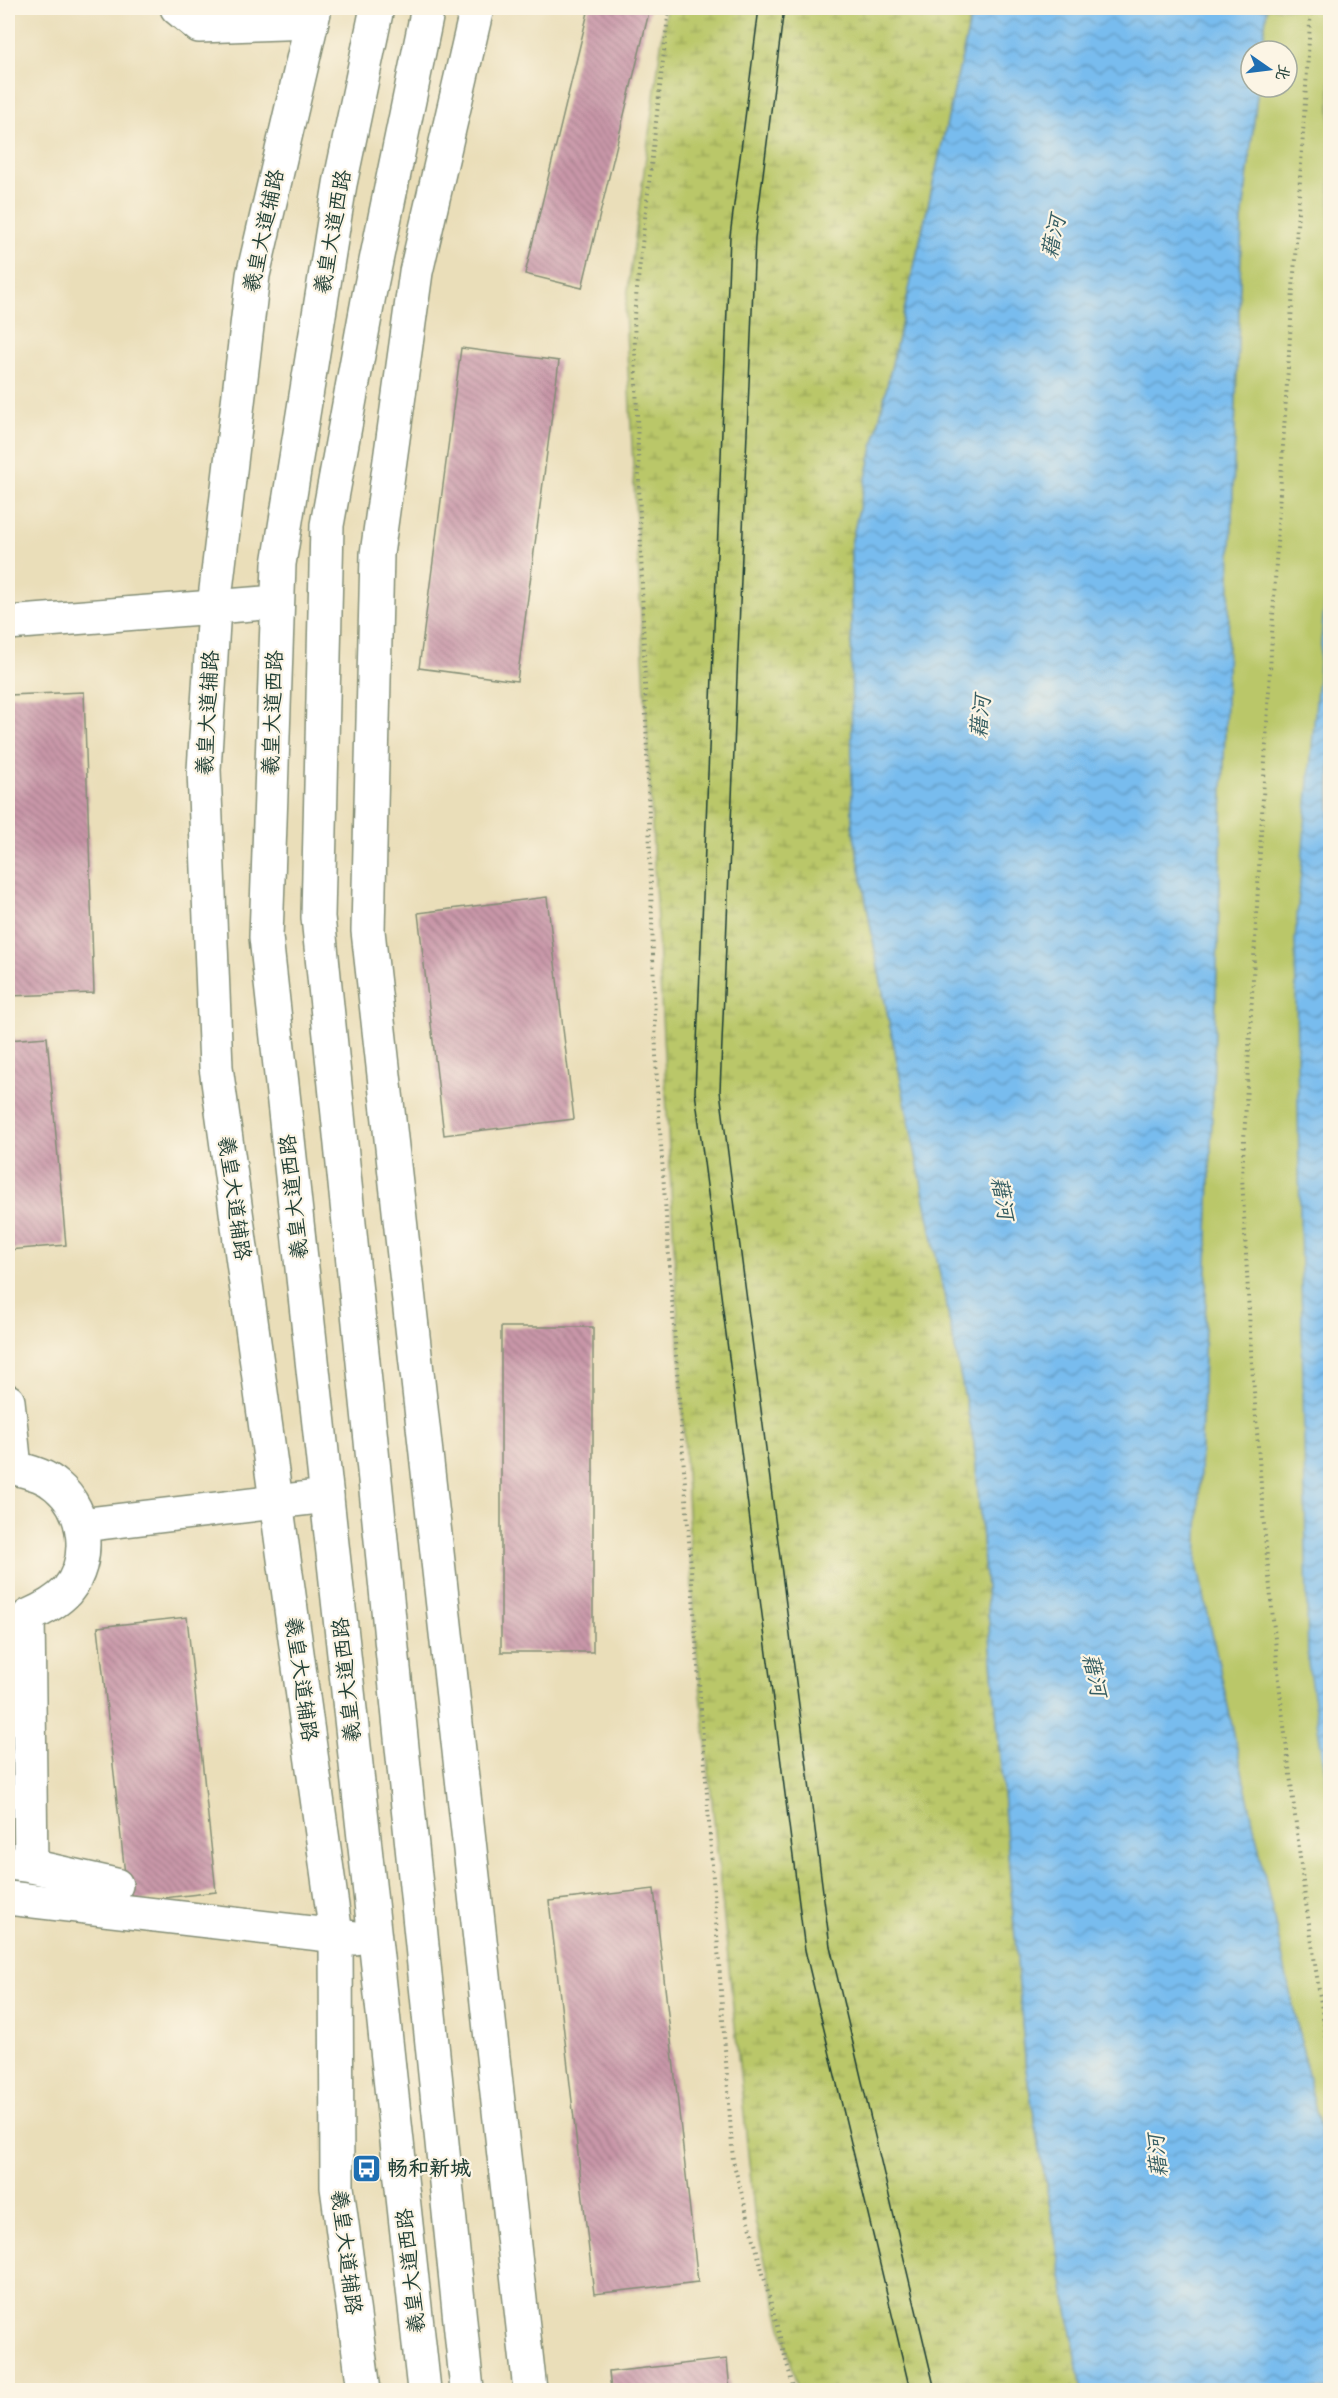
<svg xmlns="http://www.w3.org/2000/svg" width="1338" height="2398" viewBox="0 0 1338 2398" font-family="'Balsamiq Sans','LXGW WenKai TC',sans-serif">
<style>
.wetland{fill:url(#wetland-marsh);stroke:#6c824e;stroke-width:1.5}
.park{fill:#bac769;stroke:#6c824e;stroke-width:1.5}
.water{fill:url(#water-waves);stroke:#4c7c91;stroke-width:1.5}
.building{fill:url(#building-back-hatch)}
.lines{fill:none;stroke-linecap:round;stroke-linejoin:round}
.minor-casing{stroke:#848e76;stroke-width:36}
.major-casing{stroke:#848e76;stroke-width:36}
.path{stroke:#848e76;stroke-width:4;stroke-dasharray:1.5 4.5;stroke-linecap:butt}
.minor{stroke:#fff;stroke-width:33}
.major{stroke:#fff;stroke-width:33}
.tram{stroke:#1f3d34;stroke-width:1.5}
.labels{text-anchor:middle;dominant-baseline:central;stroke-width:4.5;stroke-linejoin:round;paint-order:stroke}
.street-label{font-size:21px;fill:#1f3d34;stroke:#fcf5e5}
.poi-label{font-size:21px;font-weight:bold;fill:#1f3d34;stroke:#fcf5e5;text-anchor:start}
.water-label{font-size:22px;font-style:italic;fill:#355d62;stroke:#fcf5e5}
</style>
<defs>
<pattern id="wetland-marsh" width="20" height="14" patternUnits="userSpaceOnUse" patternTransform="scale(1.5)"><rect width="20" height="14" fill="#bac769"/><path d="M1 5h8M5 5V1M11 12h8M15 12V8" fill="none" stroke="#97a357"/></pattern>
<pattern id="water-waves" width="16" height="10" patternUnits="userSpaceOnUse" patternTransform="scale(1.5)"><rect width="16" height="10" fill="#78bcee"/><path d="M0 5q4-4 8 0t8 0" fill="none" stroke="#629ac2"/></pattern>
<pattern id="building-back-hatch" width="6" height="6" patternUnits="userSpaceOnUse" patternTransform="scale(1.5)"><rect width="6" height="6" fill="#c997a9"/><path d="M-1 5l2 2M0 0l6 6M5-1l2 2" fill="none" stroke="#a37c8a"/></pattern>
</defs>
<rect width="100%" height="100%" fill="#fcf5e5"/>
<filter id="ink" filterUnits="userSpaceOnUse"><feTurbulence type="fractalNoise" baseFrequency=".0167" numOctaves="2"/><feDisplacementMap in="SourceGraphic" scale="12" xChannelSelector="R" yChannelSelector="G"/><feConvolveMatrix kernelMatrix="1 2 1 2 8 2 1 2 1" color-interpolation-filters="sRGB"/></filter>
<filter id="wash" filterUnits="userSpaceOnUse"><feTurbulence type="fractalNoise" baseFrequency=".008" numOctaves="4" result="noise"/><feDisplacementMap in="SourceGraphic" scale="24" xChannelSelector="R" yChannelSelector="G"/><feGaussianBlur stdDeviation="1.35" result="paint"/><feColorMatrix in="noise" values="0 0 0 0 0 0 0 0 0 0 0 0 0 0 0 0 0 1.4 0 .05"/><feComposite in="paint" operator="in"/></filter>
<g filter="url(#wash)">
<rect width="100%" height="100%" fill="#eadeb9"/>
<polygon class="wetland" points="666,8 973,8 851,544 852,824 878,967 974,1443 1026,2070 1082,2390 798,2390 755,2221 694,1626 625,312"/>
<polygon class="park" points="1267,8 1330,8 1330,2176 1197,1564 1242,222 1258,87 1287,87 1287,51 1262,51"/>
<g class="water">
<polygon points="973,8 1267,8 1262,51 1251,51 1251,87 1258,87 1242,222 1197,1564 1330,2176 1330,2390 1082,2390 1026,2070 974,1443 878,967 852,824 851,544"/>
<polygon points="1330,540 1330,1804 1308,1664 1295,940"/>
</g>
<g id="blocks">
<g class="building">
<polygon points="589,8 650,8 582,288 525,274"/>
<polygon points="461,348 559,361 517,681 419,668"/>
<polygon points="84,692 94,993 8,996 8,695"/>
<polygon points="547,897 574,1119 444,1135 418,913"/>
<polygon points="47,1037 66,1245 8,1250 8,1040"/>
<rect x="501" y="1327" width="92" height="325"/>
<polygon points="187,1617 216,1892 128,1902 98,1627"/>
<polygon points="654,1889 698,2282 594,2294 549,1901"/>
<polygon points="727,2359 730,2390 611,2390 609,2372"/>
</g>
</g>
</g>
<g filter="url(#ink)">
<use href="#blocks" fill-opacity="0" stroke="#848e76" stroke-width="1.5"/>
<g class="lines">
<defs>
<g id="minor">
<polyline points="177,8 199,26 311,22"/>
<polyline points="315,8 253,275 214,607 204,770 216,1067 336,1935 337,2187 364,2390"/>
<polyline points="477,8 416,272 377,554 368,931 530,2390"/>
<polyline points="8,623 277,602"/>
<path d="M 8,1401 L 15,1468 C 30,1472 45,1475 57,1486 C 87,1511 92,1561 67,1591 C 56,1603 42,1610 28,1616 L 31,1866"/>
<polyline points="81,1525 327,1496"/>
<polyline points="8,1863 31,1866 116,1885"/>
<polyline points="8,1898 355,1938"/>
</g>
<g id="major">
<polyline points="377,8 340,184 279,564 266,937 424,2390"/>
<polyline points="428,8 369,295 327,525 318,917 467,2390"/>
</g>
</defs>
<use href="#minor" class="minor-casing"/>
<use href="#major" class="major-casing"/>
<g class="path">
<polyline points="669,8 634,315 657,1088 733,2161 794,2390"/>
<polyline points="1311,8 1279,508 1242,1176 1251,1351 1264,1526 1281,1701 1304,1890 1330,2064"/>
</g>
<use href="#minor" class="minor"/>
<use href="#major" class="major"/>
<g class="tram">
<polyline points="759,8 730,236 695,1092 805,1950 910,2390"/>
<polyline points="784,8 755,238 720,1091 830,1946 935,2390"/>
</g>
</g>
</g>
<defs>
<symbol id="bus-square" viewBox="-11 -11 22 22"><rect x="-9" y="-9" width="18" height="18" rx="4" fill="#1f6fb2" stroke="#fcf5e5"/><path d="M-5-6H5V4H4V6H2V4H-2V6H-4V4H-5ZM-3.5-4V0h7V-4ZM-3.5 1.2v1.5H-2V1.2ZM2 1.2v1.5H3.5V1.2Z" fill="#fff"/></symbol>
</defs>
<g fill-rule="evenodd">
<use href="#bus-square" x="350" y="2152" width="33" height="33"/>
</g>
<g class="labels">
<g class="street-label">
<text transform="translate(264 231) rotate(-78)">羲皇大道辅路</text>
<text transform="translate(333 232) rotate(-80)">羲皇大道西路</text>
<text transform="translate(208 713) rotate(-87)">羲皇大道辅路</text>
<text transform="translate(273 713) rotate(-88)">羲皇大道西路</text>
<text transform="translate(294 1197) rotate(-96)">羲皇大道西路</text>
<text transform="translate(234 1198) rotate(82)">羲皇大道辅路</text>
<text transform="translate(301 1679) rotate(82)">羲皇大道辅路</text>
<text transform="translate(347 1680) rotate(-96)">羲皇大道西路</text>
<text transform="translate(346 2252) rotate(83)">羲皇大道辅路</text>
<text transform="translate(411 2271) rotate(-96)">羲皇大道西路</text>
</g>
<g class="poi-label">
<text x="387" y="2168">畅和新城</text>
</g>
<g class="water-label">
<text transform="translate(1054 237) rotate(-77)">藉河</text>
<text transform="translate(981 717) rotate(-84)">藉河</text>
<text transform="translate(1002 1198) rotate(80)">藉河</text>
<text transform="translate(1094 1675) rotate(78)">藉河</text>
<text transform="translate(1158 2156) rotate(-95)">藉河</text>
</g>
</g>
<rect width="1338" height="2398" fill="none" stroke="#fcf5e5" stroke-width="30"/>
<g transform="translate(1269 69) rotate(104)"><circle r="28" fill="#fcf5e5" stroke="#a4ab9e" stroke-width="1.5"/>
<path d="M0-4.5L10 22L0 15L-10 22Z" fill="#1f6fb2"/>
<text y="-9" font-size="16" font-weight="bold" text-anchor="middle" fill="#1f3d34">北</text>
</g>
</svg>
